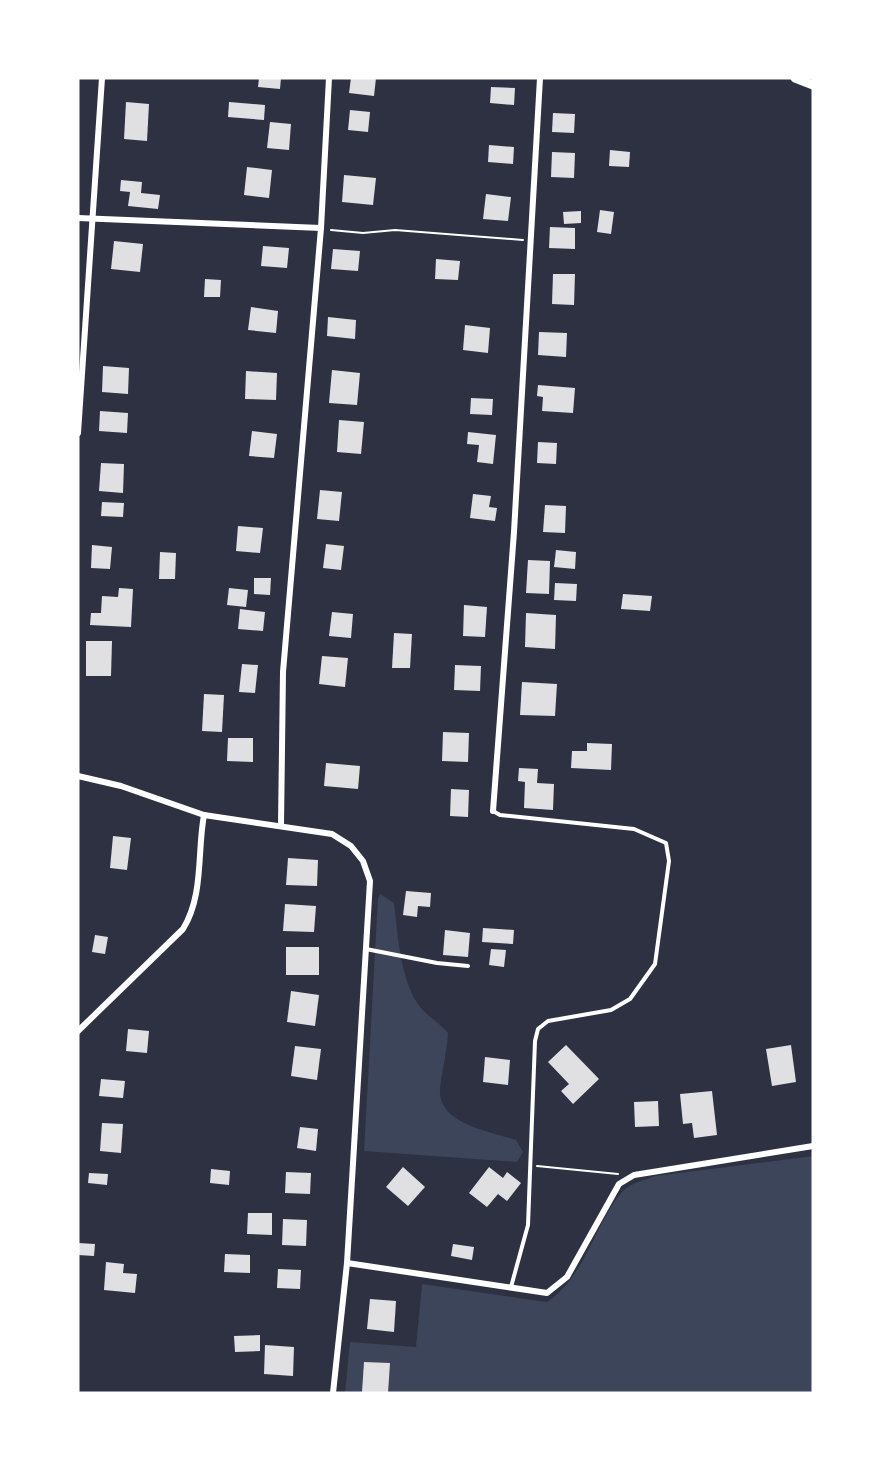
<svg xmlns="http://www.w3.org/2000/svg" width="891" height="1471" viewBox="0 0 891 1471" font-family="'DejaVu Sans',sans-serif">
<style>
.green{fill:#3c4559}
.building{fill:#e0e0e3}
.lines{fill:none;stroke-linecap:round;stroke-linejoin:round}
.path{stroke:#fff;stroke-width:2}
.service{stroke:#fff;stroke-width:4}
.minor{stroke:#fff;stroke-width:6}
.tertiary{stroke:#fff;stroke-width:9}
</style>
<rect width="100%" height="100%" fill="#2d3142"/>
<g class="green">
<path d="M 380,894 L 394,903 C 398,936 400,980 420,1007 C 428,1017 439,1022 448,1033 C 447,1052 442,1070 440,1089 C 437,1124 492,1132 516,1140 L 523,1152 L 517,1162 L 364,1151 L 378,898 Z"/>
<path d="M 813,1156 L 813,1393 L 345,1393 L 350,1342 L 416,1347 L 422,1284 L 547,1302 C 586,1276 594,1224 622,1192 C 630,1183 645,1180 655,1176 Z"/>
</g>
<g class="building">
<polygon points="259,78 281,78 280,89 258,87"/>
<polygon points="351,78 376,78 374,96 349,93"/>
<polygon points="491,87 515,88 514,105 490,103"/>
<polygon points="126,102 149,104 147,141 124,139"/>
<polygon points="229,102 265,105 264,120 228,117"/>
<polygon points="350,110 370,112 368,132 348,130"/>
<polygon points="553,113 575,114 574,133 552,132"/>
<polygon points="270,122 291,124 289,150 267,148"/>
<polygon points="489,145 514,147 513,164 488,162"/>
<polygon points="610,150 630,152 629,167 609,166"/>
<polygon points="552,152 575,153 574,178 551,177"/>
<polygon points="247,167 272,170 269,198 244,195"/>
<polygon points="344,175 376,178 373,205 342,202"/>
<polygon points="121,180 142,182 141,193 160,195 158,209 128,206 130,192 120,191"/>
<polygon points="486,194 511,197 508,221 483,219"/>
<polygon points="600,210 614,212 611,234 597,232"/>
<polygon points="581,211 581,223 564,224 563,212"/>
<polygon points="550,227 575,228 575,249 549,248"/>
<polygon points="114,241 143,244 140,272 111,269"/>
<polygon points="263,246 289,248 287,268 261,266"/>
<polygon points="333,249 360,251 358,271 331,269"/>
<polygon points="436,259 460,261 458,280 435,279"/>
<polygon points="553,274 575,274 574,305 552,304"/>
<polygon points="205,279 221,280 220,297 204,297"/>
<polygon points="251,307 278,311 276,333 248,330"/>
<polygon points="328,317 356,320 355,339 327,336"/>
<polygon points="465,325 490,328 488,353 463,350"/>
<polygon points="539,332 567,333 566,357 538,355"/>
<polygon points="103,366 129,368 128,394 102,392"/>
<polygon points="332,370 360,373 357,405 329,403"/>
<polygon points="246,371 277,373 276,400 245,399"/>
<polygon points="538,385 575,388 573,413 542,411 543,397 537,396"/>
<polygon points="471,398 493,399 492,415 470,414"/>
<polygon points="100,411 128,413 127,433 99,431"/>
<polygon points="339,420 364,422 361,454 337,452"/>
<polygon points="252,431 277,434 274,458 249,456"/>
<polygon points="468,432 496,435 493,464 477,462 479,445 467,444"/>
<polygon points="538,442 557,443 556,464 537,463"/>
<polygon points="101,463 124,464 123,493 99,491"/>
<polygon points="320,490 342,492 339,521 317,519"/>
<polygon points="473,494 491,496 489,507 497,508 495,521 470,518"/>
<polygon points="102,502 124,503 123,517 101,516"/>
<polygon points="545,505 566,506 565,533 543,532"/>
<polygon points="238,526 263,528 260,553 236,551"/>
<polygon points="326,544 344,546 341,570 323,568"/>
<polygon points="92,545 112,547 110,569 91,568"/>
<polygon points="556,550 576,552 575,569 554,567"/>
<polygon points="160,552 176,553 175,579 159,579"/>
<polygon points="528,560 550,561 549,594 526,593"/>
<polygon points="254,578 271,578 270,595 254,594"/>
<polygon points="555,583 577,584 576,601 554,600"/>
<polygon points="119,588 133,589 131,627 90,625 91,613 101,613 102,596 118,597"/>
<polygon points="229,588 248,590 246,607 227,605"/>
<polygon points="623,594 652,596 650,611 621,609"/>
<polygon points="464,605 487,607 485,637 463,636"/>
<polygon points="240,609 265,612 263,631 238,629"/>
<polygon points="332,612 353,614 351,638 329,636"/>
<polygon points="526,613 556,615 555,649 525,647"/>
<polygon points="394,633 412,634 410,668 392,668"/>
<polygon points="86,641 112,641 111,676 86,676"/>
<polygon points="322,656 348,658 345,687 319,684"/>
<polygon points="242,664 258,665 255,693 239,692"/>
<polygon points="455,665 481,666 480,691 454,690"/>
<polygon points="522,682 557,684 555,716 520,715"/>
<polygon points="204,694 224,695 222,732 202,731"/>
<polygon points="443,732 469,733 468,762 442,761"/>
<polygon points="228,738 253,738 253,762 227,761"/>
<polygon points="587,743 612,744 611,770 571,768 572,751 587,751"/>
<polygon points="326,763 360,766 358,789 324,786"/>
<polygon points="519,768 538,769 537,783 554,784 553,810 524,808 525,782 518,781"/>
<polygon points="451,789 469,790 468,817 450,816"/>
<polygon points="113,836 131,838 127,870 110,868"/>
<polygon points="288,858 318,860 317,886 286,885"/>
<polygon points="406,891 431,893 430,907 418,906 417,917 403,915"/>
<polygon points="285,904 316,906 314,932 283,931"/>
<polygon points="483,928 514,930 513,944 482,942"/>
<polygon points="445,930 470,933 468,957 443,955"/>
<polygon points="95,935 108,937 105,954 92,952"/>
<rect x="286" y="947" width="33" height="28"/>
<polygon points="491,949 506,950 504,967 489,965"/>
<polygon points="291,991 319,995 315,1026 287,1022"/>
<polygon points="128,1029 149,1031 147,1053 126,1051"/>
<polygon points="566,1045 599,1079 573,1104 561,1091 569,1084 548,1062"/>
<polygon points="791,1045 796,1082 772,1086 766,1049"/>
<polygon points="295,1046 321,1049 317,1080 291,1076"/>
<polygon points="485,1057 510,1060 508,1085 483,1082"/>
<polygon points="101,1079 125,1081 123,1098 99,1096"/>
<polygon points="712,1091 717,1135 694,1138 692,1123 683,1124 680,1094"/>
<polygon points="658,1101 659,1126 635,1127 634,1102"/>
<polygon points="102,1123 123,1124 121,1153 100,1151"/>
<polygon points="300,1127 318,1129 316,1151 297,1148"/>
<polygon points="403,1167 425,1187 408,1206 386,1187"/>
<polygon points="489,1167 503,1178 507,1172 521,1183 507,1201 498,1194 487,1207 469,1193"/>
<polygon points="211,1169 230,1171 229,1185 210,1183"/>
<polygon points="286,1172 311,1173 310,1194 285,1193"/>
<polygon points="89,1173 108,1174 107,1185 88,1183"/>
<polygon points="248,1213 272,1213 272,1235 247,1234"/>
<polygon points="283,1219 307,1220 306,1246 282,1245"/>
<polygon points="78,1243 95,1244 94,1256 78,1255"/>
<polygon points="453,1244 474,1247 472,1260 451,1256"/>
<polygon points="225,1254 250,1255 250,1273 224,1272"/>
<polygon points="106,1262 124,1264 123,1273 137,1274 135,1293 104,1290"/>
<polygon points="278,1269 301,1270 300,1289 277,1288"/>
<polygon points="370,1299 396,1301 394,1332 367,1329"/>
<polygon points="260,1335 260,1351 235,1352 234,1336"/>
<polygon points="265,1345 294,1347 293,1376 264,1374"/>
<polygon points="364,1362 390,1363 388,1393 362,1392"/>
</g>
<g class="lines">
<g class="path">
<polyline points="331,230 363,233 395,230 523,240"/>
<polyline points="537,1166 618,1174"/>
</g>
<g class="service">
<polyline points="493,811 500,815 634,829 666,843 669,861 655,964 630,999 611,1010 548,1021 538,1029 535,1041 528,1225 511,1287"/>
<polyline points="366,949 437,963 468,966"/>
</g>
<g class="minor">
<polyline points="78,218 321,228"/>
<polyline points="78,433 102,78"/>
<polyline points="78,776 121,786 204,815 332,834 351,846 363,861 370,881 347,1263 333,1393"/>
<polyline points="493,811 514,532 540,78"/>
<polyline points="281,825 283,672 321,228 329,78"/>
<path d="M 78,1031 L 183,929 C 204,895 197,852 204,815"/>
<polyline points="347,1263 547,1293 567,1277 619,1184 634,1175 813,1146"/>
</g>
<polyline class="tertiary" points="795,78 813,85"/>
</g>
<rect width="891" height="1471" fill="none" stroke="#ffffff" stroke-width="159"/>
</svg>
